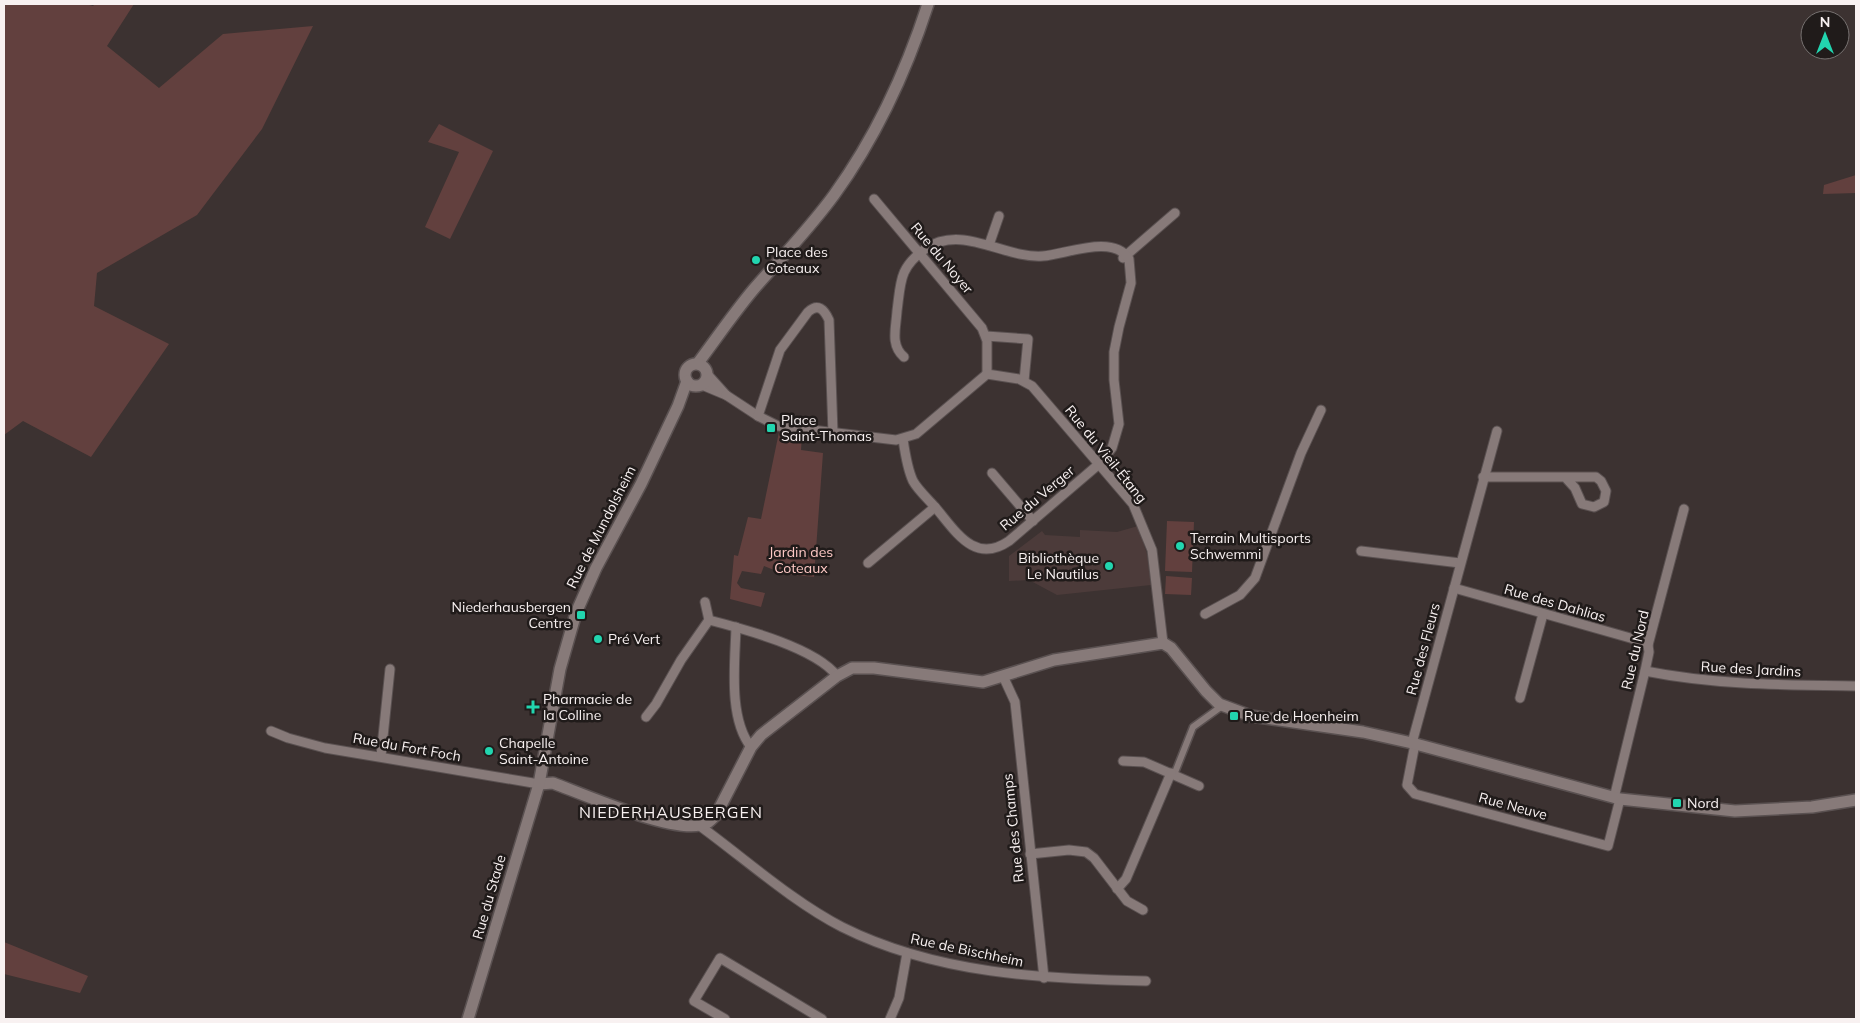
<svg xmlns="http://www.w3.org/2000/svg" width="1860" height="1023" viewBox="0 0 1860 1023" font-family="Mulish,sans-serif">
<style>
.built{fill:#4c3b3a}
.green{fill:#62403e}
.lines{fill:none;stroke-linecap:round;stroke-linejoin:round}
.pedestrian-casing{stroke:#5a5151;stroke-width:9}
.minor-casing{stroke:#5a5151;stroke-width:11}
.tertiary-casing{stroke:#5a5151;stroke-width:14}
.pedestrian{stroke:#877a79;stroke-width:6}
.minor{stroke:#877a79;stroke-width:9}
.tertiary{stroke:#877a79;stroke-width:11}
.poi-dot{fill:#22d5af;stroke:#201b1a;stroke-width:2}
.labels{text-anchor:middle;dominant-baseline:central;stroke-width:5;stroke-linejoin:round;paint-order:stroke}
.poi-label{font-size:14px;fill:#f8f1f1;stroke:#201b1a;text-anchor:start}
.street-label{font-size:14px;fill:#f8f1f1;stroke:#201b1a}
.park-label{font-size:14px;fill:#fec9c5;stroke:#201b1a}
.quarter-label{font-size:16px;letter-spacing:1px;fill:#f8f1f1;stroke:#201b1a}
</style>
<rect width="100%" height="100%" fill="#3c3231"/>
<polygon class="built" points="1138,526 1147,554 1151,585 1057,595 1029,580 1009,581 1009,556 1042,531 1045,535 1080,537 1080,530 1117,532"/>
<g class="green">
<polygon points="4,4 86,4 93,6 95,4 134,4 107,46 159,88 223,34 313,26 262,129 197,215 97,273 94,306 169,344 91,457 23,421 4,435"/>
<polygon points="439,124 493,151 450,239 425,227 459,152 428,142"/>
<polygon points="1856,175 1856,193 1823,194 1824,185"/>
<polygon points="779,432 802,435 801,450 823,453 814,577 784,574 764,566 761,574 742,571 737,583 741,588 765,593 761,607 730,599 734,555 738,556 748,517 761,519"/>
<polygon points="1167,521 1194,522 1192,572 1165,571"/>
<polygon points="1166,576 1192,578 1191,595 1165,594"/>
<polygon points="4,942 88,976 80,993 4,974"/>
</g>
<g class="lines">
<defs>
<polyline id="pedestrian" points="1174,775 1193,727 1222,706"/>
<g id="minor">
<polyline points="874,199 982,328 987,341 987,374 1019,379 1032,386 1133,504 1152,550 1163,643"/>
<polyline points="989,245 999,216"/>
<polyline points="1123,258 1175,213"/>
<polyline points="986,336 1028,339 1024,381"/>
<polyline points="702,385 726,395 708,375"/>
<polyline points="726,395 758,416 778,426 896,440 916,434 987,374"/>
<path d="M 758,416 L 780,350 L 808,312 C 818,303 824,309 829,320 L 833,433"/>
<path d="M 903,439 C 905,453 907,468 913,481 C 918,490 928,499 935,507 C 955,530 974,565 1009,541 L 1099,464 L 1112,448 L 1119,424 L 1114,380 L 1114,352 L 1119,327 L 1131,283 L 1129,259 C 1113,234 1067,254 1043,256 C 1004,259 962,223 925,249 C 899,268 901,281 897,311 C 896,328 890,345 904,357"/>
<polyline points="992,473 1033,521"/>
<polyline points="1483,477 1596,477 1601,481 1606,491 1604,502 1594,507 1582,504 1575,488 1565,477"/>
<polyline points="1361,551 1460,563"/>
<polyline points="868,563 935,507"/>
<polyline points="1454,588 1641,641 1648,645"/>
<path d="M 705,602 L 709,620 C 744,629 816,648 837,676"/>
<polyline points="1205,614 1240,595 1255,578 1301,453 1321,410"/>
<path d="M 736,627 C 735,663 728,718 751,747"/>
<path d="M 1645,671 C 1715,685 1785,685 1856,686"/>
<polyline points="1003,676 1015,702 1044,978"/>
<polyline points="1520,698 1543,614"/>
<polyline points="646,717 656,704 681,660 709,620"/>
<polyline points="271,731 288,738 325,748 539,784"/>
<polyline points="1412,743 1497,431"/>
<polyline points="1415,744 1407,785 1415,794 1608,846 1620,799"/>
<polyline points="381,756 390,669"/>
<polyline points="1123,761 1144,762 1199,786"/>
<polyline points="1614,798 1645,671 1649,652 1648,645 1684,509"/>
<path d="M 700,826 C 744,858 793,902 842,927 C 936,974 1043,979 1146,981"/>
<polyline points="1030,854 1069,850 1086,852 1094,858 1127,901 1143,910"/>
<polyline points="1117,889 1126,879 1171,773"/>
<polyline points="725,1019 694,1001 720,958 822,1019"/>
<polyline points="890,1019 899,998 907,953"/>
</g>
<g id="tertiary">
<path d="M 698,363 C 716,339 733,314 753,290 C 780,259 810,228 834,195 C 876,137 906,72 928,4"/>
<circle cx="696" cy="375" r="11"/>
<path d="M 539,784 L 553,783 C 585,795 670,832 700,825 C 708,824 711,820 716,815 L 751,747 L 761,735 L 837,676 L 852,668 L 874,668 L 983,682 L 1054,660 L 1163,643 L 1171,648 L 1206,691 L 1219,704 L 1251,716 L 1363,732 L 1412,743 L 1620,799 L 1735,811 L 1812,807 L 1856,800"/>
<polyline points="468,1019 539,784 560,669 576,613 596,568 641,484 678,406 687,381"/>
</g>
</defs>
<use href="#pedestrian" class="pedestrian-casing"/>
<use href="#minor" class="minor-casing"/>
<use href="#tertiary" class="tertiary-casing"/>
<use href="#pedestrian" class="pedestrian"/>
<use href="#minor" class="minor"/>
<use href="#tertiary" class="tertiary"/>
</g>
<g class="poi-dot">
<circle cx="756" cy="260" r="5"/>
<rect x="766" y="423" width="10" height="10" rx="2.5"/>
<circle cx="1180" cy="546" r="5"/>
<circle cx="1109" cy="566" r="5"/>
<rect x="576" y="610" width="10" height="10" rx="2.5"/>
<circle cx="598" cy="639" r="5"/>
<path d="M530.5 699.5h5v5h5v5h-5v5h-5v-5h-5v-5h5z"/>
<rect x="1229" y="711" width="10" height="10" rx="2.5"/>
<circle cx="489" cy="751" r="5"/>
<rect x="1672" y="798" width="10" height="10" rx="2.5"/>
</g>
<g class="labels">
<g class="poi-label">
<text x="766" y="252">Place des<tspan x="766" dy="16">Coteaux</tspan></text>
<text x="781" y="420">Place<tspan x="781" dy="16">Saint-Thomas</tspan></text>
<text x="1190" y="538">Terrain Multisports<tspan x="1190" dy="16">Schwemmi</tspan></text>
<text x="1099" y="558" text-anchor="end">Bibliothèque<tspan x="1099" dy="16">Le Nautilus</tspan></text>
<text x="571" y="607" text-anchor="end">Niederhausbergen<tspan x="571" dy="16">Centre</tspan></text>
<text x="608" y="639">Pré Vert</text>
<text x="543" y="699">Pharmacie de<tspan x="543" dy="16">la Colline</tspan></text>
<text x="1244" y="716">Rue de Hoenheim</text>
<text x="499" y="743">Chapelle<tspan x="499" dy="16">Saint-Antoine</tspan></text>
<text x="1687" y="803">Nord</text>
</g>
<g class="street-label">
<text transform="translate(942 258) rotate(50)">Rue du Noyer</text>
<text transform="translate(1106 454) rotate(51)">Rue du Vieil-Étang</text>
<text transform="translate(1037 498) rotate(-40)">Rue du Verger</text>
<text transform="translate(601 527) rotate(-63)">Rue de Mundolsheim</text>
<text transform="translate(1555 603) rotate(16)">Rue des Dahlias</text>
<text transform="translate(1423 649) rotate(-75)">Rue des Fleurs</text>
<text transform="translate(1635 650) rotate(-77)">Rue du Nord</text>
<text transform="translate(1751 669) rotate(3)">Rue des Jardins</text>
<text transform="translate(407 747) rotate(10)">Rue du Fort Foch</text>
<text transform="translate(1513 806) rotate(15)">Rue Neuve</text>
<text transform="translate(1013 828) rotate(-96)">Rue des Champs</text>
<text transform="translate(489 897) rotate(-74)">Rue du Stade</text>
<text transform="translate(967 950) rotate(12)">Rue de Bischheim</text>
</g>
<g class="park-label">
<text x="801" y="552">Jardin des<tspan x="801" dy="16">Coteaux</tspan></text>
</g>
<g class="quarter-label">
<text x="671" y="812">NIEDERHAUSBERGEN</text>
</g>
</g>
<rect width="1860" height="1023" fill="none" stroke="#f8f1f1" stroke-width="10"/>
<g transform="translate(1825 35)"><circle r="24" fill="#201b1a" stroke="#767170"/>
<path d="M0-4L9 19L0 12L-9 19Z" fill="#22d5af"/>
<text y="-8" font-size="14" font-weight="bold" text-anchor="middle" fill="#f8f1f1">N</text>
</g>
</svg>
